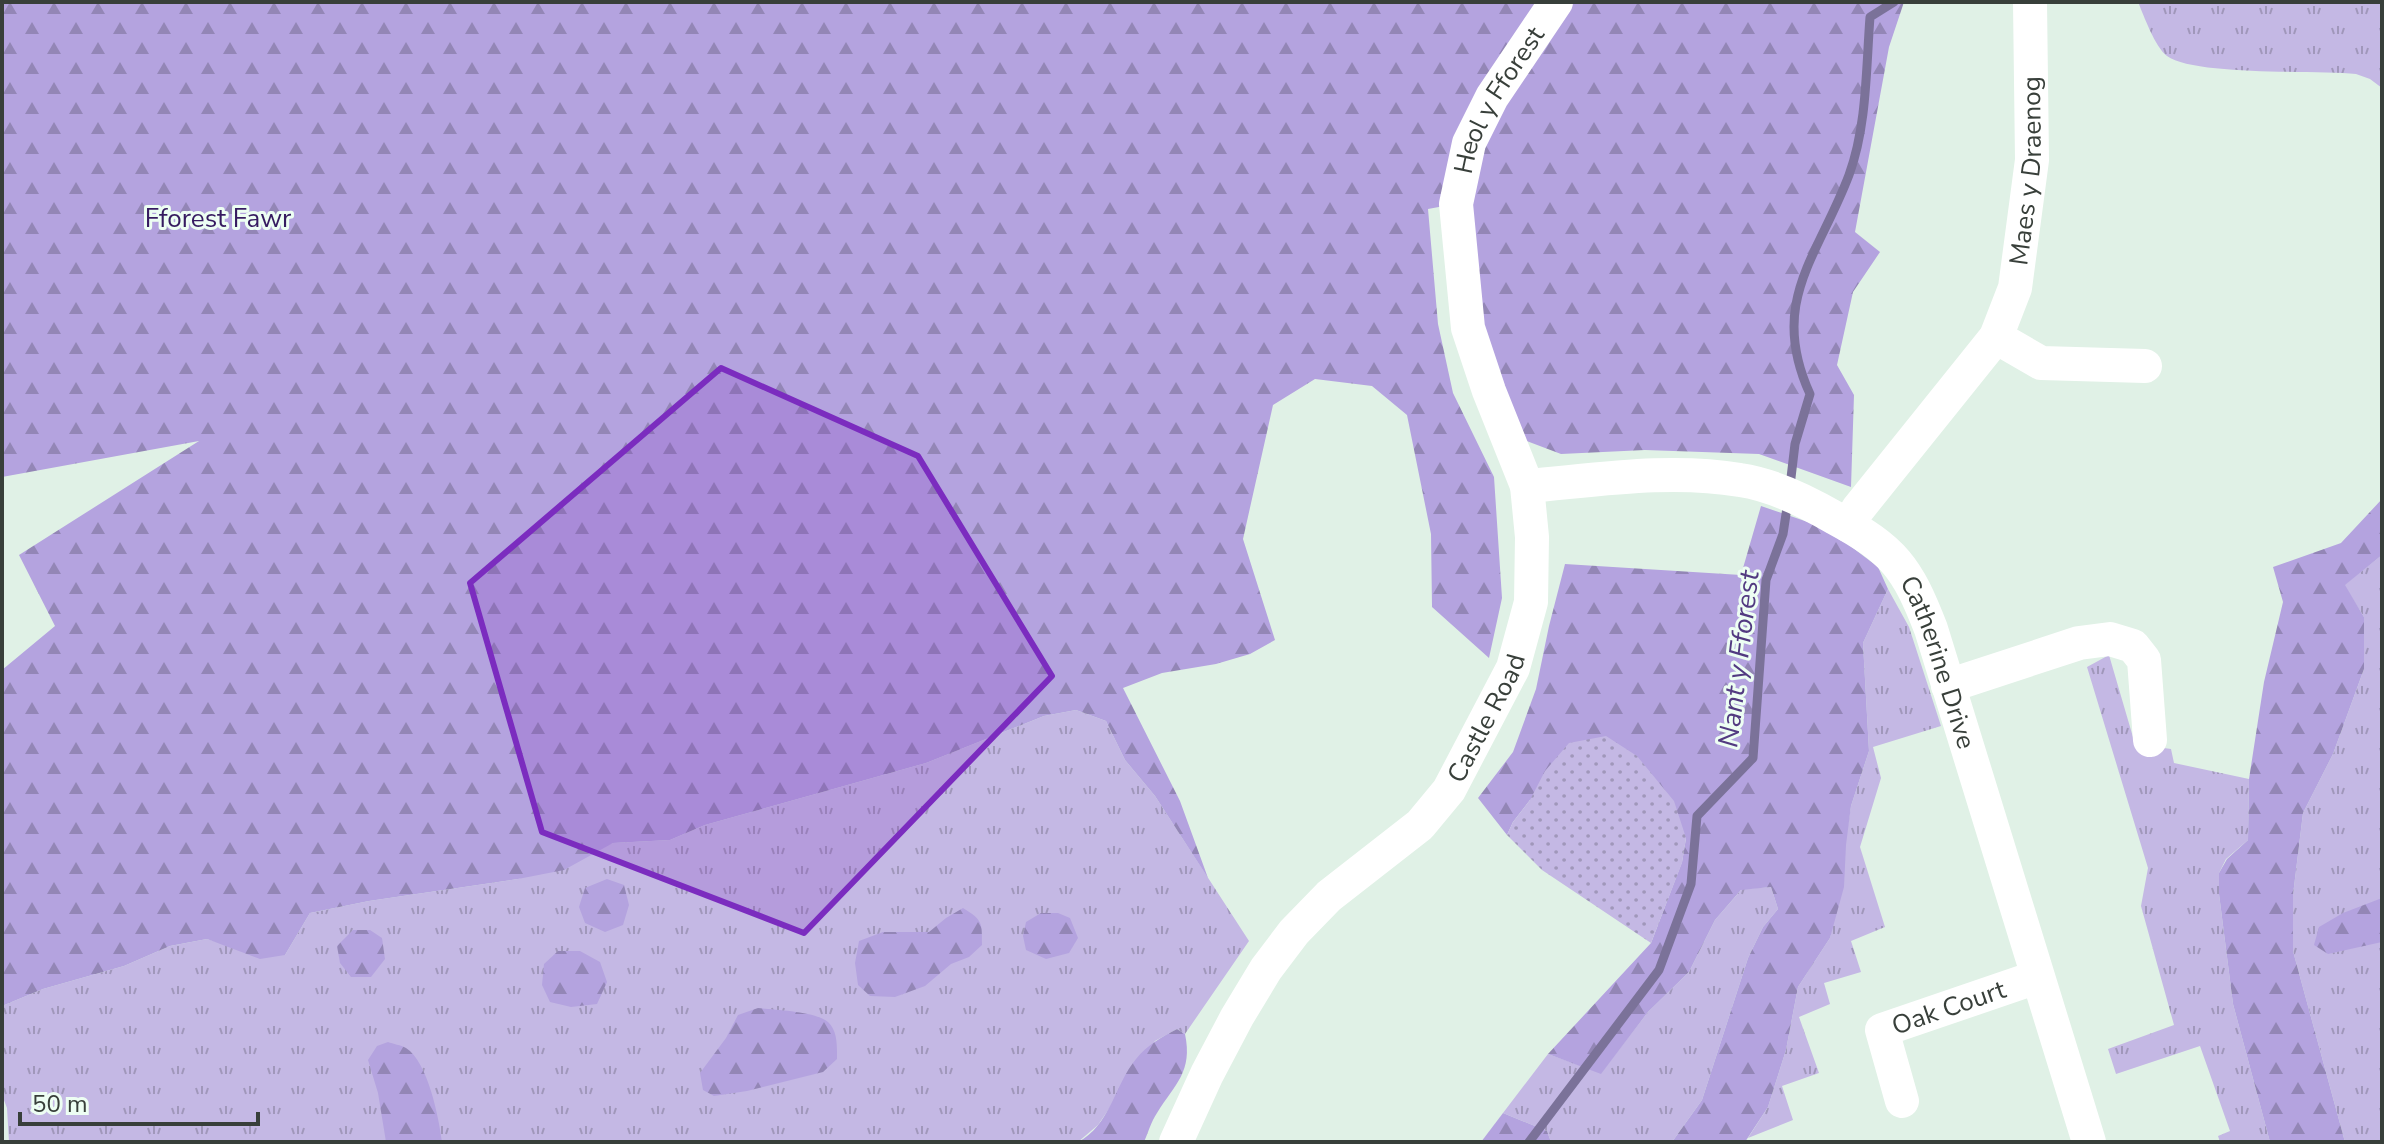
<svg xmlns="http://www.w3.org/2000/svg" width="2384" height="1144" viewBox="0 0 2384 1144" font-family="'Nunito Sans',sans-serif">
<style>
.grass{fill:url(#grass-tufts)}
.forest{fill:url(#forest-firs)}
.garden{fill:url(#garden-dots)}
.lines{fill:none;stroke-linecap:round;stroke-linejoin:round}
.stream{stroke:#7b7299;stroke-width:9}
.street{stroke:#fff;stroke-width:34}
.marked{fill:#7b2cbf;fill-opacity:0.2;stroke:#7b2cbf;stroke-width:6;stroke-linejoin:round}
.labels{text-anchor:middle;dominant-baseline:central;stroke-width:6;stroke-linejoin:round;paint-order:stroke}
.street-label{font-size:26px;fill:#383f3a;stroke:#edfef3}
.park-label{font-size:26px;fill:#361b60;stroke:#edfef3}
.water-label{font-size:28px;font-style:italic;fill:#523a81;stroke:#edfef3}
</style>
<defs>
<pattern id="grass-tufts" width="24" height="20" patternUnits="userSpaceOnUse" patternTransform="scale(2)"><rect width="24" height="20" fill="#c4b8e4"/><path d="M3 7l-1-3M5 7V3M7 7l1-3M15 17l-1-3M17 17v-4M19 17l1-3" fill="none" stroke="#a097ba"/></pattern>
<pattern id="forest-firs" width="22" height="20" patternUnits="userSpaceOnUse" patternTransform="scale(2)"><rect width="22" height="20" fill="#b4a3df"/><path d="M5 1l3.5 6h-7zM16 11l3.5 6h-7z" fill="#9386b6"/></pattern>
<pattern id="garden-dots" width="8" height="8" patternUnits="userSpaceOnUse" patternTransform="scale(2)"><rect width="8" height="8" fill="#c4b8e4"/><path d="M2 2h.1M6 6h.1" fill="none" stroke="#a097ba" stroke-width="1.8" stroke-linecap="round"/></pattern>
</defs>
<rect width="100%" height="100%" fill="#e0f1e6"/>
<g class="grass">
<path d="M 2138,2 L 2382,2 L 2382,88 L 2370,79 L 2356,74 C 2316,70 2194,76 2167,56 C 2155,47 2144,16 2138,2 Z"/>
<polygon points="2382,555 2382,1142 2345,1142 2293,951 2293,895 2303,813 2333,754 2364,669 2364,617 2344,585"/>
<polygon points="1888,589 1909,627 1941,726 1873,747 1881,778 1860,847 1885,927 1851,941 1861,972 1824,983 1830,1004 1799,1017 1819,1073 1782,1086 1793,1120 1748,1138 1768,1107 1786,1050 1798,987 1830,938 1851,806 1869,751 1863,643"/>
<polygon points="2109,655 2135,744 2171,749 2174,763 2249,779 2248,840 2226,859 2219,873 2219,894 2233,1004 2270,1142 2220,1142 2218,1136 2230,1131 2200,1046 2116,1074 2108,1049 2174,1025 2141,906 2148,868 2087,667"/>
<polygon points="1076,710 1106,721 1125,760 1155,796 1249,941 1185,1034 1177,1029 1155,1041 1098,1125 1078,1142 9,1142 7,1108 2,1095 2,1006 43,989 124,966 170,946 207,939 233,947 285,955 310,913 369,901 518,879 613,843 670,840 705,825 926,763 1044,716"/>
<polygon points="1771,887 1778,909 1763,927 1748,958 1702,1100 1672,1142 1551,1142 1547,1131 1503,1113 1548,1054 1601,1073 1648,1012 1689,972 1715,920 1742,889"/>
</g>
<g class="forest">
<polygon points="2,2 1904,2 1889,47 1855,232 1880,252 1853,292 1837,365 1854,395 1851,487 1759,454 1645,450 1561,454 1508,434 1455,204 1428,209 1438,324 1453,393 1494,477 1502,598 1489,658 1432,607 1431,534 1407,415 1372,386 1315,379 1273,405 1243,539 1275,640 1250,654 1216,664 1162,673 1123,688 1180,801 1208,878 1155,796 1125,760 1106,721 1076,710 1044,716 926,763 705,825 670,840 613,843 564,870 518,879 369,901 310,913 285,955 260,959 207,939 170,946 124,966 43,989 2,1006 2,670 55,626 19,555 199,441 2,477"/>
<polygon points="2382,499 2382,555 2345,585 2364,617 2364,669 2333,754 2303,813 2293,895 2293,951 2345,1142 2270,1142 2233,1004 2219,894 2219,873 2227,859 2248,840 2249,779 2264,682 2283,602 2273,567 2341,543"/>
<polygon points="1761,506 1828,529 1878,567 1888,589 1863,643 1869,751 1851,806 1846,845 1844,887 1830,938 1798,987 1786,1050 1768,1107 1745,1142 1672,1142 1702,1100 1748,958 1763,927 1778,909 1771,887 1741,890 1715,920 1689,972 1648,1012 1601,1074 1548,1054 1651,943 1682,862 1686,838 1530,800 1513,822 1507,835 1478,798 1513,752 1536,689 1549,626 1565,564 1741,575"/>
<polygon points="607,879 624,885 629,905 623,925 605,932 585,923 579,907 585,888"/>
<polygon points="2382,898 2382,942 2328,954 2314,945 2319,927 2343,913"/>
<path d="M 963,908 C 983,920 982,923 982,945 L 969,957 L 951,964 L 925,986 L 895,997 L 870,996 L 858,985 L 855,963 L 859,941 L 883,932 L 929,932 L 946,918 Z"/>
<polygon points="1041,913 1058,913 1070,918 1078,938 1069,953 1046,959 1026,950 1023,936 1026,922"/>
<polygon points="353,930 370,930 382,938 385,959 371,977 351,977 340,963 337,946"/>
<polygon points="558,951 580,951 600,962 607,982 597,1004 571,1007 550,1002 542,985 544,964"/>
<path d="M 758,1008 C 775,1010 815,1011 828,1022 C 838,1031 837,1047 837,1059 L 823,1072 L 747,1091 L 714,1096 L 703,1090 L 700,1073 L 726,1038 L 738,1015 Z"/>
<path d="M 1177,1029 L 1185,1034 C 1193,1072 1175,1084 1157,1113 C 1151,1122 1148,1133 1144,1142 L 1078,1142 C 1110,1126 1115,1084 1136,1059 C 1147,1045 1162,1037 1177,1029 Z"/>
<path d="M 388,1042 C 393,1044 401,1045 406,1048 C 428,1062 439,1118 442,1142 L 386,1142 L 378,1093 L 368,1060 L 377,1046 Z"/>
<polygon points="1503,1113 1547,1131 1551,1142 1481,1142"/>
</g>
<polygon class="garden" points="1606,736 1637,756 1674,801 1686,838 1682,863 1651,943 1542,870 1507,835 1513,822 1530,800 1545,771 1569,743"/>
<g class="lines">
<g class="stream">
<path d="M 1790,486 L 1795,444 L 1810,394 C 1768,302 1818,257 1849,175 C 1867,126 1866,69 1870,17 L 1894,2"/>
<polyline points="1529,1142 1659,970 1691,884 1697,816 1753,758 1766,580 1783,534 1788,501"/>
</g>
<g class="street">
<polyline points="1996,337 2041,363 2145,366"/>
<path id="s1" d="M 1527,486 C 1597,480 1670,468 1740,480 C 1774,485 1806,501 1835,518 C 1894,550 1907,567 1931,629 L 2089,1142"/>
<path id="s2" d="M 1848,525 L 1858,509 L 1996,337 L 2015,288 L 2032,160 L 2030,2"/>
<polyline points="1948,686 2079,643 2110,639 2133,646 2144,660 2150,740"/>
<path id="s3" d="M 1902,1101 L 1882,1030 L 2037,977"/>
<path id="s4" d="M 1176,1142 L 1207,1074 L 1237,1017 L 1266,969 L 1294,932 L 1329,896 L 1420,825 L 1449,790 L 1513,668 L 1531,602 L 1532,537 L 1527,486 L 1489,391 L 1468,328 L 1456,204 L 1469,143 L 1492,97 L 1556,2"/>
</g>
</g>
<path class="marked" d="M 721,368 L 918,456 L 1052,676 L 804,933 L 542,832 L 470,583 Z"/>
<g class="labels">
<g class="street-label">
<text stroke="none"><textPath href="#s4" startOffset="1182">Heol y Fforest</textPath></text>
<text stroke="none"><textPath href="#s2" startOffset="410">Maes y Draenog</textPath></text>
<text stroke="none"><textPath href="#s1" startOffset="502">Catherine Drive</textPath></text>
<text stroke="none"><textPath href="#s4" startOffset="534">Castle Road</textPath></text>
<text stroke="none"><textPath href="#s3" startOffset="144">Oak Court</textPath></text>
</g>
<g class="park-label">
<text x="218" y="218">Fforest Fawr</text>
</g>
<g class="water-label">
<text transform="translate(1739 659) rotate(-83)">Nant y Fforest</text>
</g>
</g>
<rect width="2384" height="1144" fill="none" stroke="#383f3a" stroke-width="8"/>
<path d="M20 1112v12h238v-12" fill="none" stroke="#383f3a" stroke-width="4"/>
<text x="32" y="1112" font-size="24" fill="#383f3a" stroke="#edfef3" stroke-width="6" paint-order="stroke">50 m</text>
</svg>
